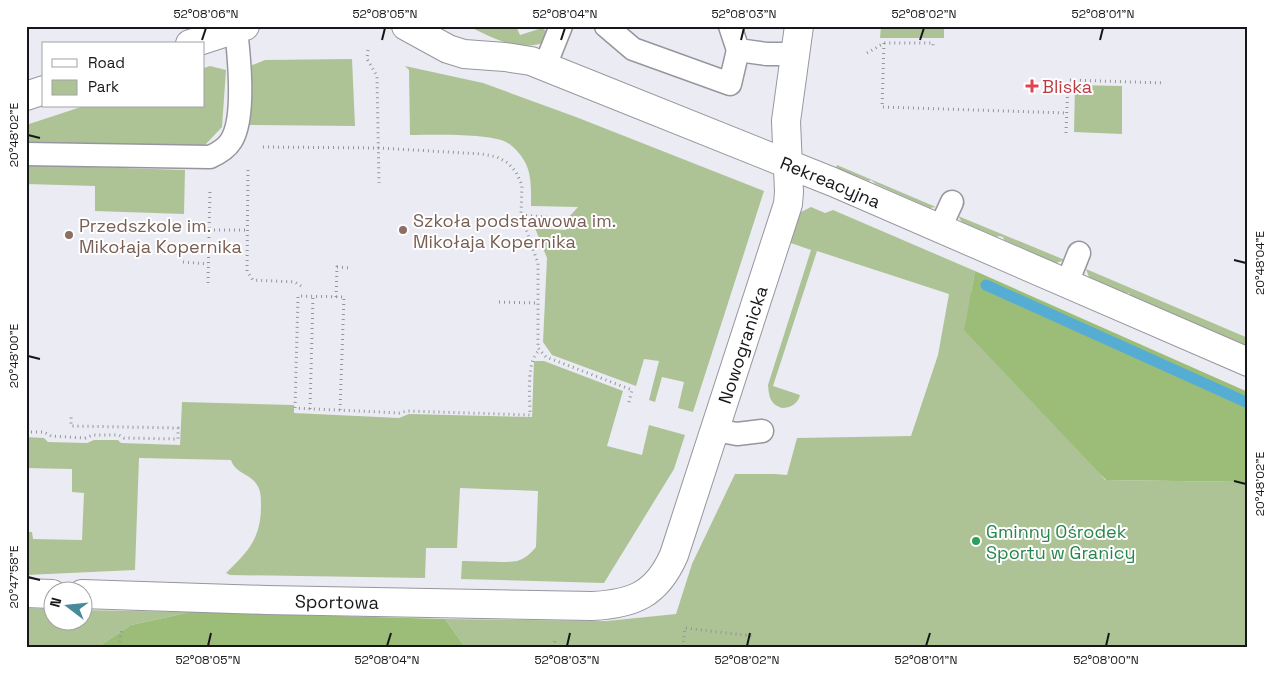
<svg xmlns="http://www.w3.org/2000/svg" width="1274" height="673" viewBox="0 0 1274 673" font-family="'Space Grotesk',sans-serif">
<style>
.green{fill:#adc396}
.forest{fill:#9cbd78}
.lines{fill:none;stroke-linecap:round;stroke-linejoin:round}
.stream{stroke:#56add4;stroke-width:11}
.lane-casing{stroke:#97969e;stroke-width:25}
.street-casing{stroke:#97969e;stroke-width:30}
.path{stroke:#94949a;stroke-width:3;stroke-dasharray:1 4;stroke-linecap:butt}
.lane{stroke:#fff;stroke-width:22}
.street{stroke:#fff;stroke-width:28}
.ticks{fill:none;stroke:#17171a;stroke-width:2}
.health-dot{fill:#e0444e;stroke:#fff;stroke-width:2}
.education-dot{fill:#8d6e63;stroke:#fff;stroke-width:2}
.leisure-dot{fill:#2e9e5b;stroke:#fff;stroke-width:2}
.labels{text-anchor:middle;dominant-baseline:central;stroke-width:4;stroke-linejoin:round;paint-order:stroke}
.health-label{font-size:18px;fill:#be3a42;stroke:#fff;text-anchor:start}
.street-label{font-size:18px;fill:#17171a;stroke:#fff}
.education-label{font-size:18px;fill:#785e54;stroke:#fff;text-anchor:start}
.leisure-label{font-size:18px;fill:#27864d;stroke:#fff;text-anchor:start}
.neatline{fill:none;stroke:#17171a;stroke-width:2}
.ticks-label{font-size:12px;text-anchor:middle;fill:#17171a}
</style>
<rect width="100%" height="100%" fill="#ebebf4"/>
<g class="green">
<path d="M 468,26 L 516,26 L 520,35 L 542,28 L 548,32 L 543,43 C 515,52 492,37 468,26 Z"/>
<polygon points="881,26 944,26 944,38 880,38"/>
<polygon points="352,59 355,126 250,125 250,66 265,60"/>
<polygon points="210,66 226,70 222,127 205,145 181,148 26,142 26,125 84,106 204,106 204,68"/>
<path d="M 405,66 L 483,83 L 576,117 L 764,191 L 693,412 L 678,408 L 684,382 L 662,377 L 655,402 L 649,400 L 659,361 L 644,359 L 636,386 L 552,355 L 543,342 L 547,258 L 535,228 L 566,230 L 567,219 L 578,207 L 531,206 C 531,193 532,177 526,164 C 522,156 514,146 506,142 C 487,133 433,135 410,135 L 409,70 Z"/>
<polygon points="1075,85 1122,86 1122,134 1074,132"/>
<polygon points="26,165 185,170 184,214 95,211 95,186 26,184"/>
<polygon points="837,165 936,207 930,208 876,184 871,180 869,181 836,168"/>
<path d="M 811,207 L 825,213 L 833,210 L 975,271 L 971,292 L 1105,480 L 1248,482 L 1248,647 L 465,647 L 445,619 L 607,621 L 676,614 L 692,564 L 735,474 L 775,474 L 787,475 L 797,438 L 911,436 L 938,355 L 949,294 L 817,251 L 773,386 L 800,395 C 798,404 790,408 782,408 C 770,404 769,397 768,385 L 811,250 L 788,242 L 797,214 Z"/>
<polygon points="958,216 1065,260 1056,263 1004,240 1003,237 999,236 997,237 962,222"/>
<polygon points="1086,269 1248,338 1248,347 1131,296 1129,293 1122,293 1089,277"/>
<path d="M 534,361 L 544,361 L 623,391 L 607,446 L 642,455 L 649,425 L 685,435 L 674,469 L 604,583 L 461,579 L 462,561 C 476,561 504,563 517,561 C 525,559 531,553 536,547 L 538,491 L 460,488 L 457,548 L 426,548 L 425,578 L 230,575 L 226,573 C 248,552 261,538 261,506 C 261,496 261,488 254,481 C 246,473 235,472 231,460 L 139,458 L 135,570 L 26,575 L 26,532 L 32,532 L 33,539 L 82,540 L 84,493 L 72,492 L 72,469 L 26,468 L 26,437 L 44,438 L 48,442 L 87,443 L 94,440 L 118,440 L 121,443 L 180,445 L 182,402 L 294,405 L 294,413 L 399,418 L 409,414 L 532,417 Z"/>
<polygon points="26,608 52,609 52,620 82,620 83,610 191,612 131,625 98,647 26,647"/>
</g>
<g class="forest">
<polygon points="975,271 1248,392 1248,482 1106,480 964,330"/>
<polygon points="191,612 445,619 465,647 98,647 131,625"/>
</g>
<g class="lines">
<polyline class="stream" points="986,285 1248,403"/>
<defs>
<g id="lane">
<polyline points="606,26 633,49 730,84 738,50"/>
<polyline points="730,26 738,50 766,54 795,54"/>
<polyline points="545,66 561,26"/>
<path d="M 26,154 L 210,157 C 219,153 226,149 231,141 C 246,118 239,56 236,29"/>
<polyline points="940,228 952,202"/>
<polyline points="1067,283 1079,253"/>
<polyline points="715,430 737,434 762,431"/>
</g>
<g id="street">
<path id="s1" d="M 406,26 L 448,49 L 464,54 L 505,57 L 531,61 L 833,182 L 1248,362"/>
<polyline points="190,44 245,26"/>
<polyline points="26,96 44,90"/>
<polyline points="26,593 52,594"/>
<path id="s2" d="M 82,594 L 266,600 L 592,606 C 634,604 657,594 674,555 L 788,204 L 789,192 L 786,121 L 799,26"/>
</g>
</defs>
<use href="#lane" class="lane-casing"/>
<use href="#street" class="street-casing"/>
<g class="path">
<polyline points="884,43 882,107 1067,113"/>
<polyline points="368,50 367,59 377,76 379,183"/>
<polyline points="867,53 884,43 933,43 933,49"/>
<polyline points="1066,133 1068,80 1165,83"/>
<polyline points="263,147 379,148 482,154 497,157 508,163 516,172 522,185 521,215 538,263 538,348 546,357 632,390 628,406"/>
<polyline points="248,170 247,271 253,280 295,282 301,286"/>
<polyline points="521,215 567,219"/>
<polyline points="209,230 248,230"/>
<polyline points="183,262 208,264"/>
<polyline points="208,283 210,188"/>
<polyline points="336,297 337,267 351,268"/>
<polyline points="499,302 537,303"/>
<polyline points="310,409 313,296"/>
<path d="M 340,410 L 344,297 L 298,296 L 295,408 L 399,413 L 407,411 L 530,415 C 530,398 526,360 539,351"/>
<polyline points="26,432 44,432 51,436 85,438 93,435 119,435 124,438 178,439 178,428 71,426 71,415"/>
<polyline points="119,647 122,629"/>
<polyline points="553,647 556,638"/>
<polyline points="683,647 685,628 752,636"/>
<polyline points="993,647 993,645"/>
</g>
<use href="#lane" class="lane"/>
<use href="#street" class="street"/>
</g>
<path class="ticks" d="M 202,40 L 206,28M 382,40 L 385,28M 561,40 L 565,28M 741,40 L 744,28M 920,40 L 924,28M 1100,40 L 1103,28M 28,135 L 40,138M 1234,260 L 1246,263M 28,356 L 40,359M 1234,481 L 1246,484M 28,577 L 40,580M 208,646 L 211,633M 387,646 L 391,633M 567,646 L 570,633M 747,646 L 750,633M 926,646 L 930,633M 1106,646 L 1109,633"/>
<path class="health-dot" d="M1029.5 78.5h5v5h5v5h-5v5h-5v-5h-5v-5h5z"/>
<g class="education-dot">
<circle cx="403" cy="230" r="5"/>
<circle cx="69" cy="235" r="5"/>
</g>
<circle class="leisure-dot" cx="976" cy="541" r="5"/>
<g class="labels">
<g class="health-label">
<text x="1042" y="86">Bliska</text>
</g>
<g class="street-label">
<text stroke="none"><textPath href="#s1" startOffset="455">Rekreacyjna</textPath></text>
<text stroke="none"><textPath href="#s2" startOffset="835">Nowogranicka</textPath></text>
<text stroke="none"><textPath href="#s2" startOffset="255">Sportowa</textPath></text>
</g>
<g class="education-label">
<text x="413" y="220">Szkoła podstawowa im.<tspan x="413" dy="21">Mikołaja Kopernika</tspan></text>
<text x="79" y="225">Przedszkole im.<tspan x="79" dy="21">Mikołaja Kopernika</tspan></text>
</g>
<g class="leisure-label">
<text x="986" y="531">Gminny Ośrodek<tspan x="986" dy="21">Sportu w Granicy</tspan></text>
</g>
</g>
<rect width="1274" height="673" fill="none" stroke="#ffffff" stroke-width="55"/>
<rect x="42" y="42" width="162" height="65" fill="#ffffff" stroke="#a2a2a3"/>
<rect x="52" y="59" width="25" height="8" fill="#ffffff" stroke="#a2a2a3"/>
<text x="88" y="68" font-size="15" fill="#17171a">Road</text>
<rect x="52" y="80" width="25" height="15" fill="#adc396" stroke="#a2a2a3"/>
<text x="88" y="92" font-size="15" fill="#17171a">Park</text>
<g transform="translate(68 606) rotate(286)"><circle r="24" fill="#ffffff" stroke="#a2a2a3"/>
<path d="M0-4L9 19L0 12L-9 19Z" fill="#478a9a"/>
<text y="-8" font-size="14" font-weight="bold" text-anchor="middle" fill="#17171a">N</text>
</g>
<rect x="28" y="28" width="1218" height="618" class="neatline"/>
<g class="ticks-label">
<text x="206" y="18">52°08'06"N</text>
<text x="385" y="18">52°08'05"N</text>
<text x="565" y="18">52°08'04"N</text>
<text x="744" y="18">52°08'03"N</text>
<text x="924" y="18">52°08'02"N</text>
<text x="1103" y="18">52°08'01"N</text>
<text transform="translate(14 135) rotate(-90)" y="4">20°48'02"E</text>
<text transform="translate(1260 263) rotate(-90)" y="4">20°48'04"E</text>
<text transform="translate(14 356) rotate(-90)" y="4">20°48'00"E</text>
<text transform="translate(1260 484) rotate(-90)" y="4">20°48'02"E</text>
<text transform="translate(14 577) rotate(-90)" y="4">20°47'58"E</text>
<text x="208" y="664">52°08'05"N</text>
<text x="387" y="664">52°08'04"N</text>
<text x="567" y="664">52°08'03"N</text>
<text x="747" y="664">52°08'02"N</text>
<text x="926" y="664">52°08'01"N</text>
<text x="1106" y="664">52°08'00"N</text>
</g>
</svg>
